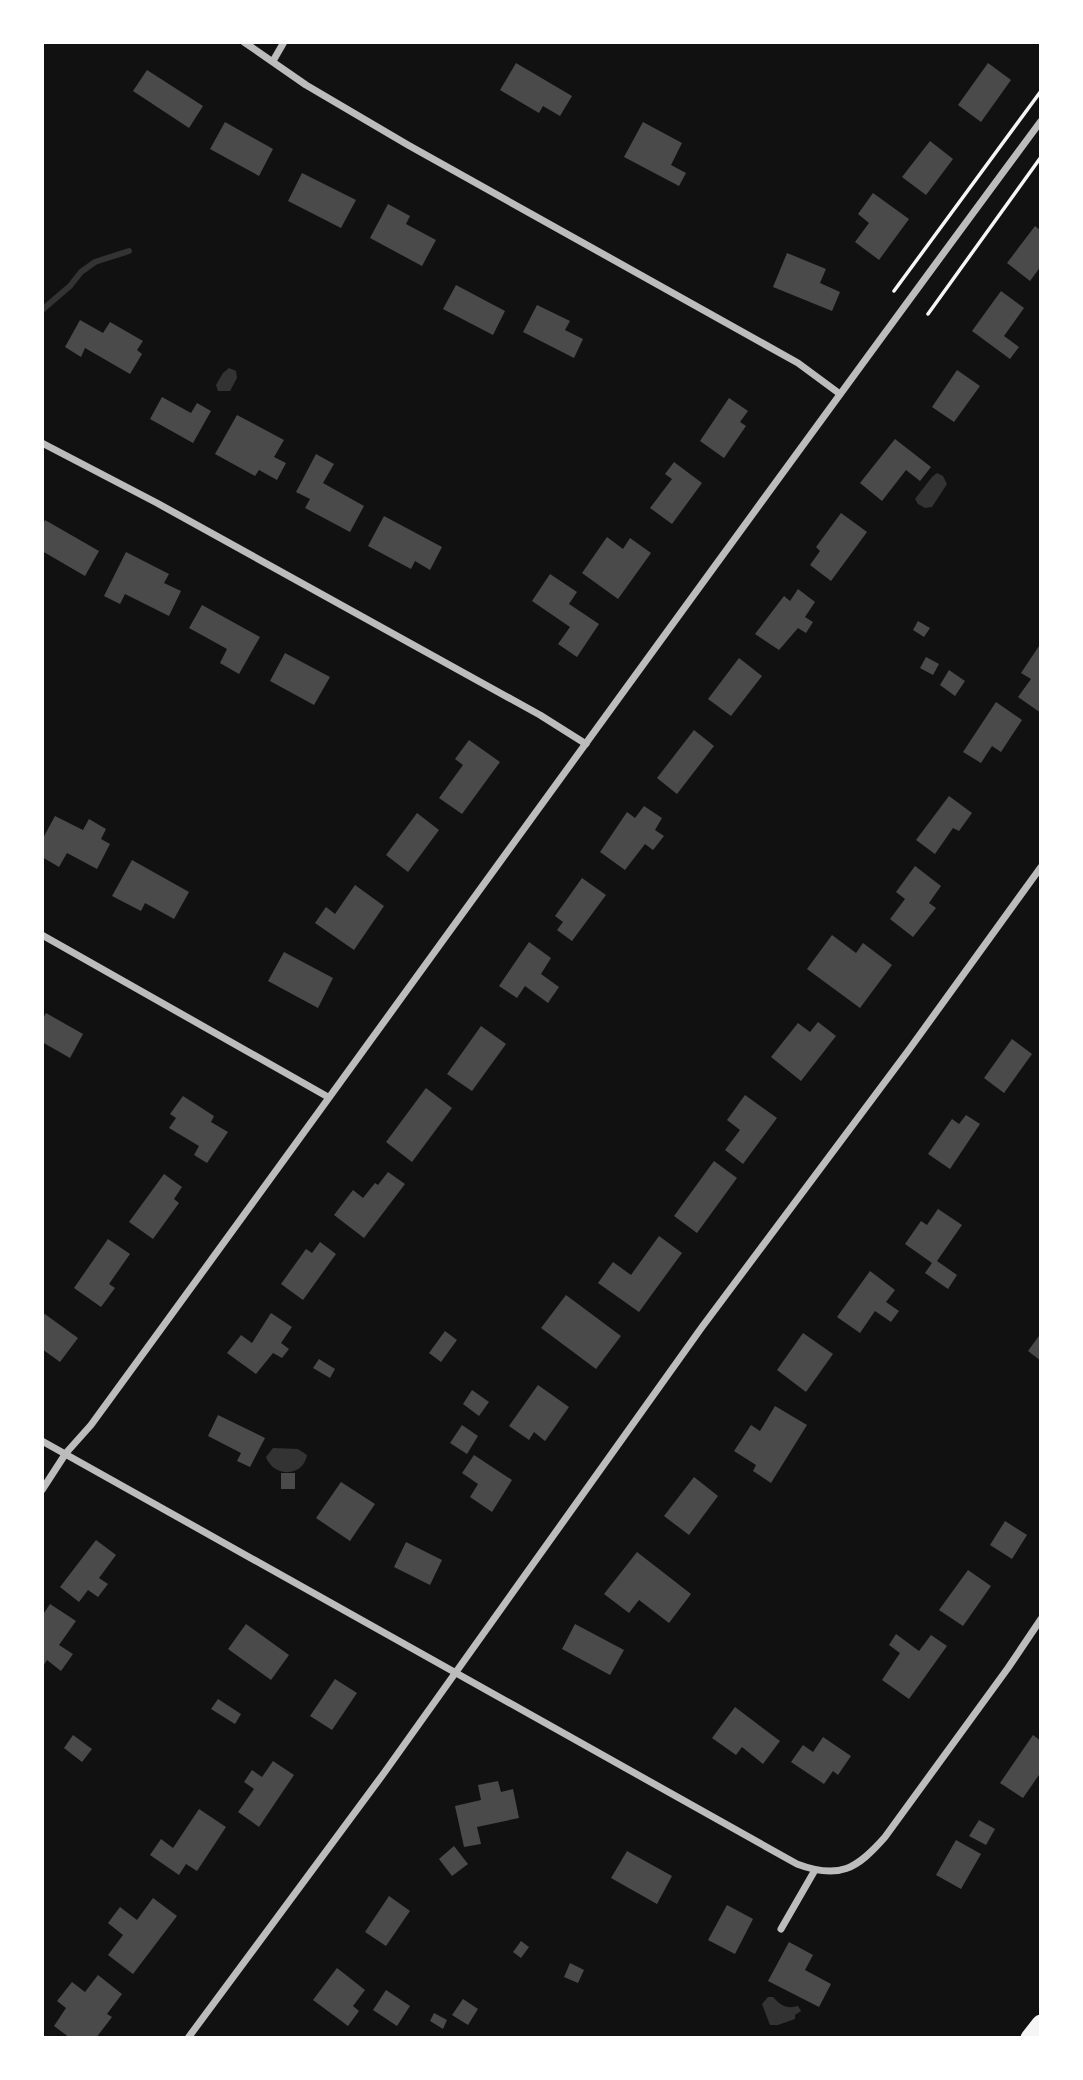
<svg xmlns="http://www.w3.org/2000/svg" width="1083" height="2080" viewBox="0 0 1083 2080" font-family="Overpass,sans-serif">
<style>
.water{fill:#333}
.lines{fill:none;stroke-linecap:round;stroke-linejoin:round}
.stream{stroke:#333;stroke-width:6}
.building{fill:#4a4a4a}
.path{stroke:#f5f5f5;stroke-width:3.5}
.minor{stroke:#bcbcbc;stroke-width:7}
.motorway{stroke:#f5f5f5;stroke-width:19}
</style>
<rect width="100%" height="100%" fill="#111"/>
<g class="water">
<polygon points="229,368 236,371 237,378 230,391 218,391 216,385 223,373"/>
<polygon points="937,473 943,476 947,484 932,507 925,508 918,504 915,499 932,477"/>
<path d="M 273,1448 L 298,1449 L 307,1455 C 303,1478 273,1477 266,1457 Z"/>
<path d="M 768,1997 L 773,1997 C 781,2006 787,2009 798,2006 L 801,2011 L 795,2015 L 795,2019 L 778,2025 L 770,2025 L 762,2004 Z"/>
</g>
<g class="lines">
<polyline class="stream" points="42,310 70,286 81,272 95,262 129,251"/>
</g>
<g class="building">
<polygon points="516,63 572,96 560,116 543,106 539,113 500,90"/>
<polygon points="988,63 1011,80 981,122 958,105"/>
<polygon points="147,70 203,106 189,128 133,91"/>
<polygon points="225,122 273,149 259,176 210,149"/>
<polygon points="643,122 682,143 671,165 686,173 679,186 624,157"/>
<polygon points="930,141 953,159 926,195 902,177"/>
<polygon points="302,173 356,200 341,228 288,201"/>
<polygon points="873,193 909,219 879,260 855,242 869,223 858,214"/>
<polygon points="388,204 410,216 406,224 436,240 422,266 370,238"/>
<polygon points="1035,226 1041,231 1041,266 1030,281 1007,263"/>
<polygon points="787,253 826,269 820,283 840,292 832,311 773,287"/>
<polygon points="456,285 505,311 493,335 443,309"/>
<polygon points="1001,291 1024,308 1004,336 1019,347 1010,359 972,331"/>
<polygon points="537,305 570,321 565,330 583,339 574,358 523,332"/>
<polygon points="80,320 103,333 110,322 143,341 137,350 142,354 130,374 85,348 81,357 65,347"/>
<polygon points="957,370 980,386 954,422 932,407"/>
<polygon points="162,397 191,413 197,403 211,411 193,443 150,419"/>
<polygon points="729,398 748,411 740,422 746,426 724,458 700,441"/>
<polygon points="237,415 284,440 274,457 286,463 277,480 259,470 255,476 215,454"/>
<polygon points="895,439 931,467 920,481 906,470 882,501 860,483"/>
<polygon points="316,454 334,464 323,483 364,506 350,532 305,508 310,499 296,492"/>
<polygon points="674,462 702,483 672,524 650,508 672,479 665,474"/>
<polygon points="841,513 867,532 831,581 810,565 820,551 816,547"/>
<polygon points="384,516 442,547 430,570 415,561 411,569 368,546"/>
<polygon points="45,520 99,551 85,576 42,551 42,526"/>
<polygon points="607,537 623,549 630,538 651,553 618,599 582,573"/>
<polygon points="126,552 169,574 164,583 181,591 169,616 125,594 120,604 104,596"/>
<polygon points="550,574 577,592 569,604 599,624 577,657 558,644 570,627 532,601"/>
<polygon points="798,589 815,602 805,617 813,622 806,633 798,628 779,650 755,634 784,596 790,601"/>
<polygon points="202,605 260,637 239,674 220,663 227,649 189,628"/>
<polygon points="918,621 930,628 924,637 913,630"/>
<polygon points="1041,643 1041,713 1018,697 1031,679 1021,673"/>
<polygon points="285,653 330,677 314,705 270,681"/>
<polygon points="926,657 939,664 933,675 920,668"/>
<polygon points="739,658 762,676 731,716 708,699"/>
<polygon points="949,670 965,681 955,696 940,685"/>
<polygon points="996,702 1022,720 1001,752 992,746 981,763 963,752"/>
<polygon points="694,730 714,746 677,794 657,778"/>
<polygon points="469,740 500,762 462,814 439,798 463,765 455,759"/>
<polygon points="949,796 972,813 959,831 953,828 935,854 916,840"/>
<polygon points="644,806 662,818 655,830 664,836 653,850 645,844 625,870 600,852 627,812 635,818"/>
<polygon points="417,813 439,830 408,872 386,855"/>
<polygon points="55,816 83,830 89,819 106,829 101,839 110,844 97,869 67,853 59,867 42,857 42,840"/>
<polygon points="132,860 189,892 174,919 145,903 141,911 112,896"/>
<polygon points="915,866 941,886 929,903 936,908 913,937 890,919 905,899 896,892"/>
<polygon points="582,878 606,895 572,941 557,930 563,922 555,916"/>
<polygon points="355,885 384,906 354,950 315,923 326,907 335,914"/>
<polygon points="832,935 856,953 863,943 892,965 860,1008 807,969"/>
<polygon points="529,942 551,958 541,974 559,987 548,1003 525,986 517,998 499,986"/>
<polygon points="284,952 333,978 318,1008 268,981"/>
<polygon points="46,1013 83,1034 70,1058 42,1042 42,1020"/>
<polygon points="818,1022 836,1036 801,1081 771,1057 798,1023 810,1032"/>
<polygon points="481,1026 506,1044 472,1091 447,1074"/>
<polygon points="1012,1039 1032,1054 1004,1093 984,1078"/>
<polygon points="426,1088 452,1108 412,1162 386,1142"/>
<polygon points="745,1095 777,1118 743,1164 725,1150 740,1130 727,1120"/>
<polygon points="183,1096 214,1116 211,1122 228,1132 207,1163 194,1155 199,1146 169,1128 176,1118 170,1114"/>
<polygon points="966,1115 980,1124 950,1169 928,1154 952,1119 959,1124"/>
<polygon points="714,1161 737,1178 697,1233 674,1216"/>
<polygon points="388,1172 405,1184 364,1238 334,1215 353,1190 363,1198 375,1183 378,1185"/>
<polygon points="164,1174 182,1187 174,1199 179,1203 153,1239 129,1222"/>
<polygon points="938,1209 962,1225 937,1261 957,1275 948,1289 925,1273 932,1263 905,1244 921,1221 927,1225"/>
<polygon points="659,1236 682,1253 639,1312 598,1283 613,1262 631,1275"/>
<polygon points="108,1239 130,1254 109,1284 115,1288 101,1307 74,1288"/>
<polygon points="320,1242 336,1254 303,1300 281,1284 306,1249 312,1253"/>
<polygon points="870,1271 895,1290 886,1302 899,1311 891,1322 875,1311 860,1333 837,1317"/>
<polygon points="566,1295 621,1336 596,1369 541,1328"/>
<polygon points="42,1312 78,1338 60,1362 42,1349"/>
<polygon points="271,1313 292,1327 281,1343 289,1349 282,1358 273,1353 256,1374 227,1353 241,1335 252,1343"/>
<polygon points="445,1331 457,1340 441,1362 429,1353"/>
<polygon points="803,1333 833,1354 806,1392 777,1370"/>
<polygon points="1041,1333 1041,1361 1028,1351"/>
<polygon points="319,1359 335,1369 330,1378 313,1368"/>
<polygon points="538,1385 569,1407 545,1441 534,1432 529,1440 509,1426"/>
<polygon points="472,1390 489,1402 479,1416 463,1404"/>
<polygon points="775,1406 807,1425 771,1483 753,1471 756,1465 734,1451 751,1425 760,1431"/>
<polygon points="218,1415 265,1438 250,1467 237,1461 241,1453 208,1436"/>
<polygon points="462,1425 478,1436 467,1454 450,1443"/>
<polygon points="474,1455 512,1480 492,1512 470,1497 478,1484 462,1473"/>
<rect x="281" y="1473" width="14" height="16"/>
<polygon points="694,1477 718,1496 689,1535 664,1516"/>
<polygon points="341,1482 375,1504 350,1541 316,1518"/>
<polygon points="1005,1521 1027,1535 1012,1559 990,1545"/>
<polygon points="96,1540 116,1555 99,1578 108,1584 98,1597 88,1590 79,1602 60,1587"/>
<polygon points="406,1542 442,1560 430,1585 394,1567"/>
<polygon points="637,1552 691,1594 669,1623 639,1600 629,1613 604,1594"/>
<polygon points="968,1570 991,1586 963,1626 939,1610"/>
<polygon points="50,1604 76,1621 59,1645 73,1654 61,1671 47,1660 42,1668 42,1616"/>
<polygon points="246,1624 289,1655 271,1680 228,1649"/>
<polygon points="575,1624 624,1650 610,1675 562,1649"/>
<polygon points="896,1634 919,1651 931,1635 947,1646 909,1699 882,1680 900,1653 889,1645"/>
<polygon points="335,1679 357,1693 332,1730 310,1716"/>
<polygon points="218,1699 241,1714 235,1724 211,1709"/>
<polygon points="735,1707 780,1741 763,1764 742,1747 736,1755 712,1738"/>
<polygon points="73,1735 92,1749 82,1762 64,1748"/>
<polygon points="1033,1735 1041,1741 1041,1772 1023,1798 1000,1783"/>
<polygon points="823,1737 851,1756 838,1775 833,1771 824,1784 791,1762 803,1745 813,1752"/>
<polygon points="273,1761 294,1775 259,1827 238,1812 254,1789 244,1782 252,1770 262,1777"/>
<polygon points="498,1781 501,1792 513,1789 519,1818 477,1827 481,1844 464,1847 455,1806 481,1800 478,1785"/>
<polygon points="199,1809 226,1827 197,1871 186,1864 179,1875 150,1855 161,1839 173,1848"/>
<polygon points="979,1820 995,1829 986,1845 969,1836"/>
<polygon points="956,1840 981,1854 961,1889 936,1875"/>
<polygon points="454,1846 468,1864 452,1876 439,1859"/>
<polygon points="627,1851 672,1876 657,1904 611,1878"/>
<polygon points="389,1896 410,1911 386,1946 365,1932"/>
<polygon points="153,1898 177,1916 133,1974 108,1955 123,1935 108,1923 120,1907 137,1920"/>
<polygon points="727,1905 753,1919 735,1954 708,1940"/>
<polygon points="521,1941 529,1947 521,1958 513,1952"/>
<polygon points="789,1942 813,1955 805,1970 831,1984 819,2007 768,1981"/>
<polygon points="570,1963 584,1970 578,1983 564,1977"/>
<polygon points="337,1968 365,1990 353,2006 359,2011 348,2026 313,2000"/>
<polygon points="98,1975 122,1994 107,2014 112,2017 96,2038 70,2038 54,2026 66,2008 57,2001 72,1982 85,1992"/>
<polygon points="386,1990 410,2006 397,2026 373,2010"/>
<polygon points="463,1999 478,2009 468,2025 452,2015"/>
<polygon points="434,2013 447,2020 443,2029 430,2021"/>
</g>
<g class="lines">
<g class="path">
<polyline points="894,291 1041,91"/>
<polyline points="928,314 1041,157"/>
</g>
<g class="minor">
<polyline points="244,42 306,85 408,145 798,363 840,394"/>
<polyline points="273,61 284,42"/>
<polyline points="42,443 157,503 540,715 586,744"/>
<polyline points="42,935 328,1097"/>
<path d="M 42,1441 L 797,1864 C 839,1880 857,1869 885,1837 L 1008,1668 L 1041,1619"/>
<path d="M 42,1490 L 66,1453 L 91,1425 C 408,991 721,553 1041,121"/>
<polyline points="781,1929 815,1870"/>
<polyline points="188,2038 384,1773 702,1327 908,1051 1041,867"/>
</g>
<polyline class="motorway" points="1030,2038 1041,2024"/>
</g>
<rect width="1083" height="2080" fill="none" stroke="#ffffff" stroke-width="88"/>
</svg>
